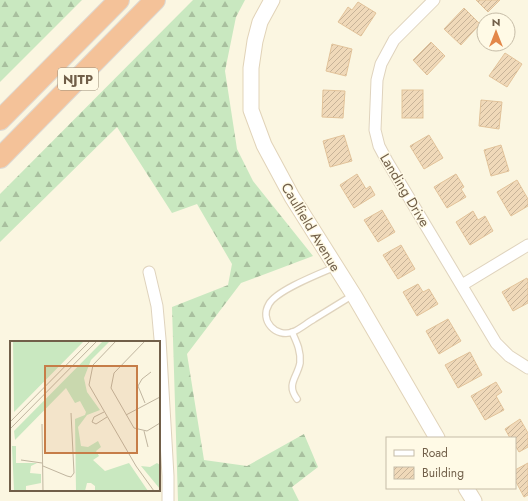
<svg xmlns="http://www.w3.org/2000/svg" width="528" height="501" viewBox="0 0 528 501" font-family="Jost,sans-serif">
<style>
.forest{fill:url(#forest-firs)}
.building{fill:url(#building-hatch);stroke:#e2c39a}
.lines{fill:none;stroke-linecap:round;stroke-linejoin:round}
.lane-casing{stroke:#dfd3bd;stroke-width:8}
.street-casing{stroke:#dfd3bd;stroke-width:13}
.secondary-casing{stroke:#e1d3b8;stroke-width:17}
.highway-casing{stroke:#ddd9d3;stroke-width:22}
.lane{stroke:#fff;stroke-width:5.5}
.street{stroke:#fff;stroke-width:11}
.secondary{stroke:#fff;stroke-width:15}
.highway{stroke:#f4c299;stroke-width:20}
.labels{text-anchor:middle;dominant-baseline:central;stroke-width:3;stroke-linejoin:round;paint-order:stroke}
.shield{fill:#fffae6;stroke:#9c8e78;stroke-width:1}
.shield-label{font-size:13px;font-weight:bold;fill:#715f49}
.street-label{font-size:14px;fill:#715f49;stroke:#fffae6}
.inset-road{fill:none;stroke:#c0b59f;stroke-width:1}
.view{fill:#c67d48;fill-opacity:0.15;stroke:#c67d48;stroke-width:2}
.inset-edge{fill:none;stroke:#715f49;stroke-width:2}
</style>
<defs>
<pattern id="forest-firs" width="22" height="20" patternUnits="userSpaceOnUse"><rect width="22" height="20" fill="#c9e8c0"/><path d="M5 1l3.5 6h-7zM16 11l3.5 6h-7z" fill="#a8bf9e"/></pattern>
<pattern id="building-hatch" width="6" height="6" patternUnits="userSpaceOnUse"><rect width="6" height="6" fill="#f0d9b9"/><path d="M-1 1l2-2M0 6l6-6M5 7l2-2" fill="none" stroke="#c7b398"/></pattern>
</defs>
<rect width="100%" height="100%" fill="#fbf6e1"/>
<g class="forest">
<polygon points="0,0 82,0 0,82"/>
<polygon points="193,0 245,0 236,17 225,71 237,149 253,181 313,256 241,283 187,354 204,460 247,466 304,434 318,467 292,487 299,501 178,501 172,307 228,285 232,264 197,204 172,213 117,127 0,242 0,194"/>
</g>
<g class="building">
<polygon points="476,0 500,0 488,12"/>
<polygon points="358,2 376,13 361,36 338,22 348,7 352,10"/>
<polygon points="464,8 480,24 461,45 444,29"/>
<polygon points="431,42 445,56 427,75 413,60"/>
<polygon points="332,44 352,49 346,76 326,71"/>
<polygon points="505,53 522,64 507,87 489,76"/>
<polygon points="323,90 345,91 343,118 322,117"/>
<rect x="402" y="90" width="21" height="28"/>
<polygon points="481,100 502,102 499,129 479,126"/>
<polygon points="344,135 352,161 330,167 323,141"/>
<polygon points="429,135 443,158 424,169 410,146"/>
<polygon points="501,145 509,171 491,176 484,150"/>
<polygon points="357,174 366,189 370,186 375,195 354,208 340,185"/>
<polygon points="456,174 464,187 461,189 466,197 447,208 434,187"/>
<polygon points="517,180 528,199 528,206 511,216 497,192"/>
<polygon points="382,210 395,232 378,242 364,220"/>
<polygon points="473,211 478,220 485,216 493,231 470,245 456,222"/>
<polygon points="401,245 415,269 398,279 383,255"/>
<polygon points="527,278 528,281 528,303 513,311 502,292"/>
<polygon points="418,284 423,292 429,289 438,304 417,316 403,292"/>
<polygon points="448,319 461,341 439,354 426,331"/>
<polygon points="470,352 482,375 458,388 445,365"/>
<polygon points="496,382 502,392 496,396 504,410 485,420 471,396"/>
<polygon points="520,419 528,433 528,447 519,452 515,445 515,438 510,438 505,429"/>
<polygon points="528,463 528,495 524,497 515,480 515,470"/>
</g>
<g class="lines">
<defs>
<g id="lane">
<path d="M 335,267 C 319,274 277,290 269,304 C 259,321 276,338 293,332 C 300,329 307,323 314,319 C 327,311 340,303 353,295"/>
<path d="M 292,332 C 297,343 301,351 300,363 C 297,378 286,384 297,399"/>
</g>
<g id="street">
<polyline points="434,0 394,40 381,64 377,80 375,130 379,146 387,161 496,343 509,356 528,368"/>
<polyline points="149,272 157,306 160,339 168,476 168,501"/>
<polyline points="462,285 528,245"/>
</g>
<g id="secondary">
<polyline points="272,0 260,22 255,41 251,68 251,110 264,145 292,197 355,297 437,438"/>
<polyline points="466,488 474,501"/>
</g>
<g id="highway">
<polyline points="0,120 119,0"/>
<polyline points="0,158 155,0"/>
</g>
</defs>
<use href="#lane" class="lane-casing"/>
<use href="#street" class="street-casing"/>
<use href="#secondary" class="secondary-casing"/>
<use href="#highway" class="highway-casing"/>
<use href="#lane" class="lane"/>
<use href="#street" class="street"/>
<use href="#secondary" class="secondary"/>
<use href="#highway" class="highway"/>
</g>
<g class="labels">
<rect class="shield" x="58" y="68" width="40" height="22" rx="3"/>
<g class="shield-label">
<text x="78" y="79">NJTP</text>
</g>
<g class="street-label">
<text transform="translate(405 190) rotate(59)">Landing Drive</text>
<text transform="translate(311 227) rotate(59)">Caulfield Avenue</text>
</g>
</g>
<g transform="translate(10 341)">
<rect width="150" height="150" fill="#fbf6e1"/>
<path d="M 3,0 L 74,0 L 4,71 ZM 93,0 L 100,0 L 81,19 L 74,37 L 77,51 L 90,69 L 77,74 L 68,86 L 71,105 L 78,106 L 88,100 L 91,106 L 86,110 L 89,115 L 83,119 L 95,130 L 119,122 L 138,150 L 85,150 L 85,145 L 81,142 L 77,142 L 75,150 L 66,150 L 65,78 L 75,74 L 76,71 L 70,60 L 65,62 L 56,47 L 5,99 L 4,90 ZM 2,105 L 6,105 L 6,122 L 27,122 L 21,125 L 20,132 L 31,133 L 31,142 L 16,145 L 16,150 L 4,150 ZM 147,122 L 150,124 L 150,148 L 131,125 L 140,126 Z" fill="#c9e8c0"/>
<path class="inset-road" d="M 106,0 L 83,24 L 79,44 L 126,125 L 144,150M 135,0 L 104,32 L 101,47 L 124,87 L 137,90 L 150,82M 135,62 L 128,45 L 132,38 L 141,31M 94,71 L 84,76 L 82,81 L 86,83 L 97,76M 116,74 L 150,56M 0,81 L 80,0M 32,83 L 33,150M 0,88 L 87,0M 134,90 L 138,106M 11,119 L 32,122M 33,125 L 57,135 L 61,136 L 64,132 L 61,72"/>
<path class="view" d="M 35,25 L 127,25 L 127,112 L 35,112 Z"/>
<rect width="150" height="150" class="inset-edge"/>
</g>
<rect x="386" y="437" width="130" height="52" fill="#fffae6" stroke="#c6bca7"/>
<rect x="394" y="450" width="20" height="6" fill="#ffffff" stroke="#c6bca7"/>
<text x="422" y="457" font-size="12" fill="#715f49">Road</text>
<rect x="394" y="467" width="20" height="12" fill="url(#building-hatch)" stroke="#c6bca7"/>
<text x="422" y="477" font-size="12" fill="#715f49">Building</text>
<g transform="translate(496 32)"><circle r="19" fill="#fffae6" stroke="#c6bca7"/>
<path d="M0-3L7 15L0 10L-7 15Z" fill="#e38748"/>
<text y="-6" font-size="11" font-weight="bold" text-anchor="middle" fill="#715f49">N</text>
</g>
</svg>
